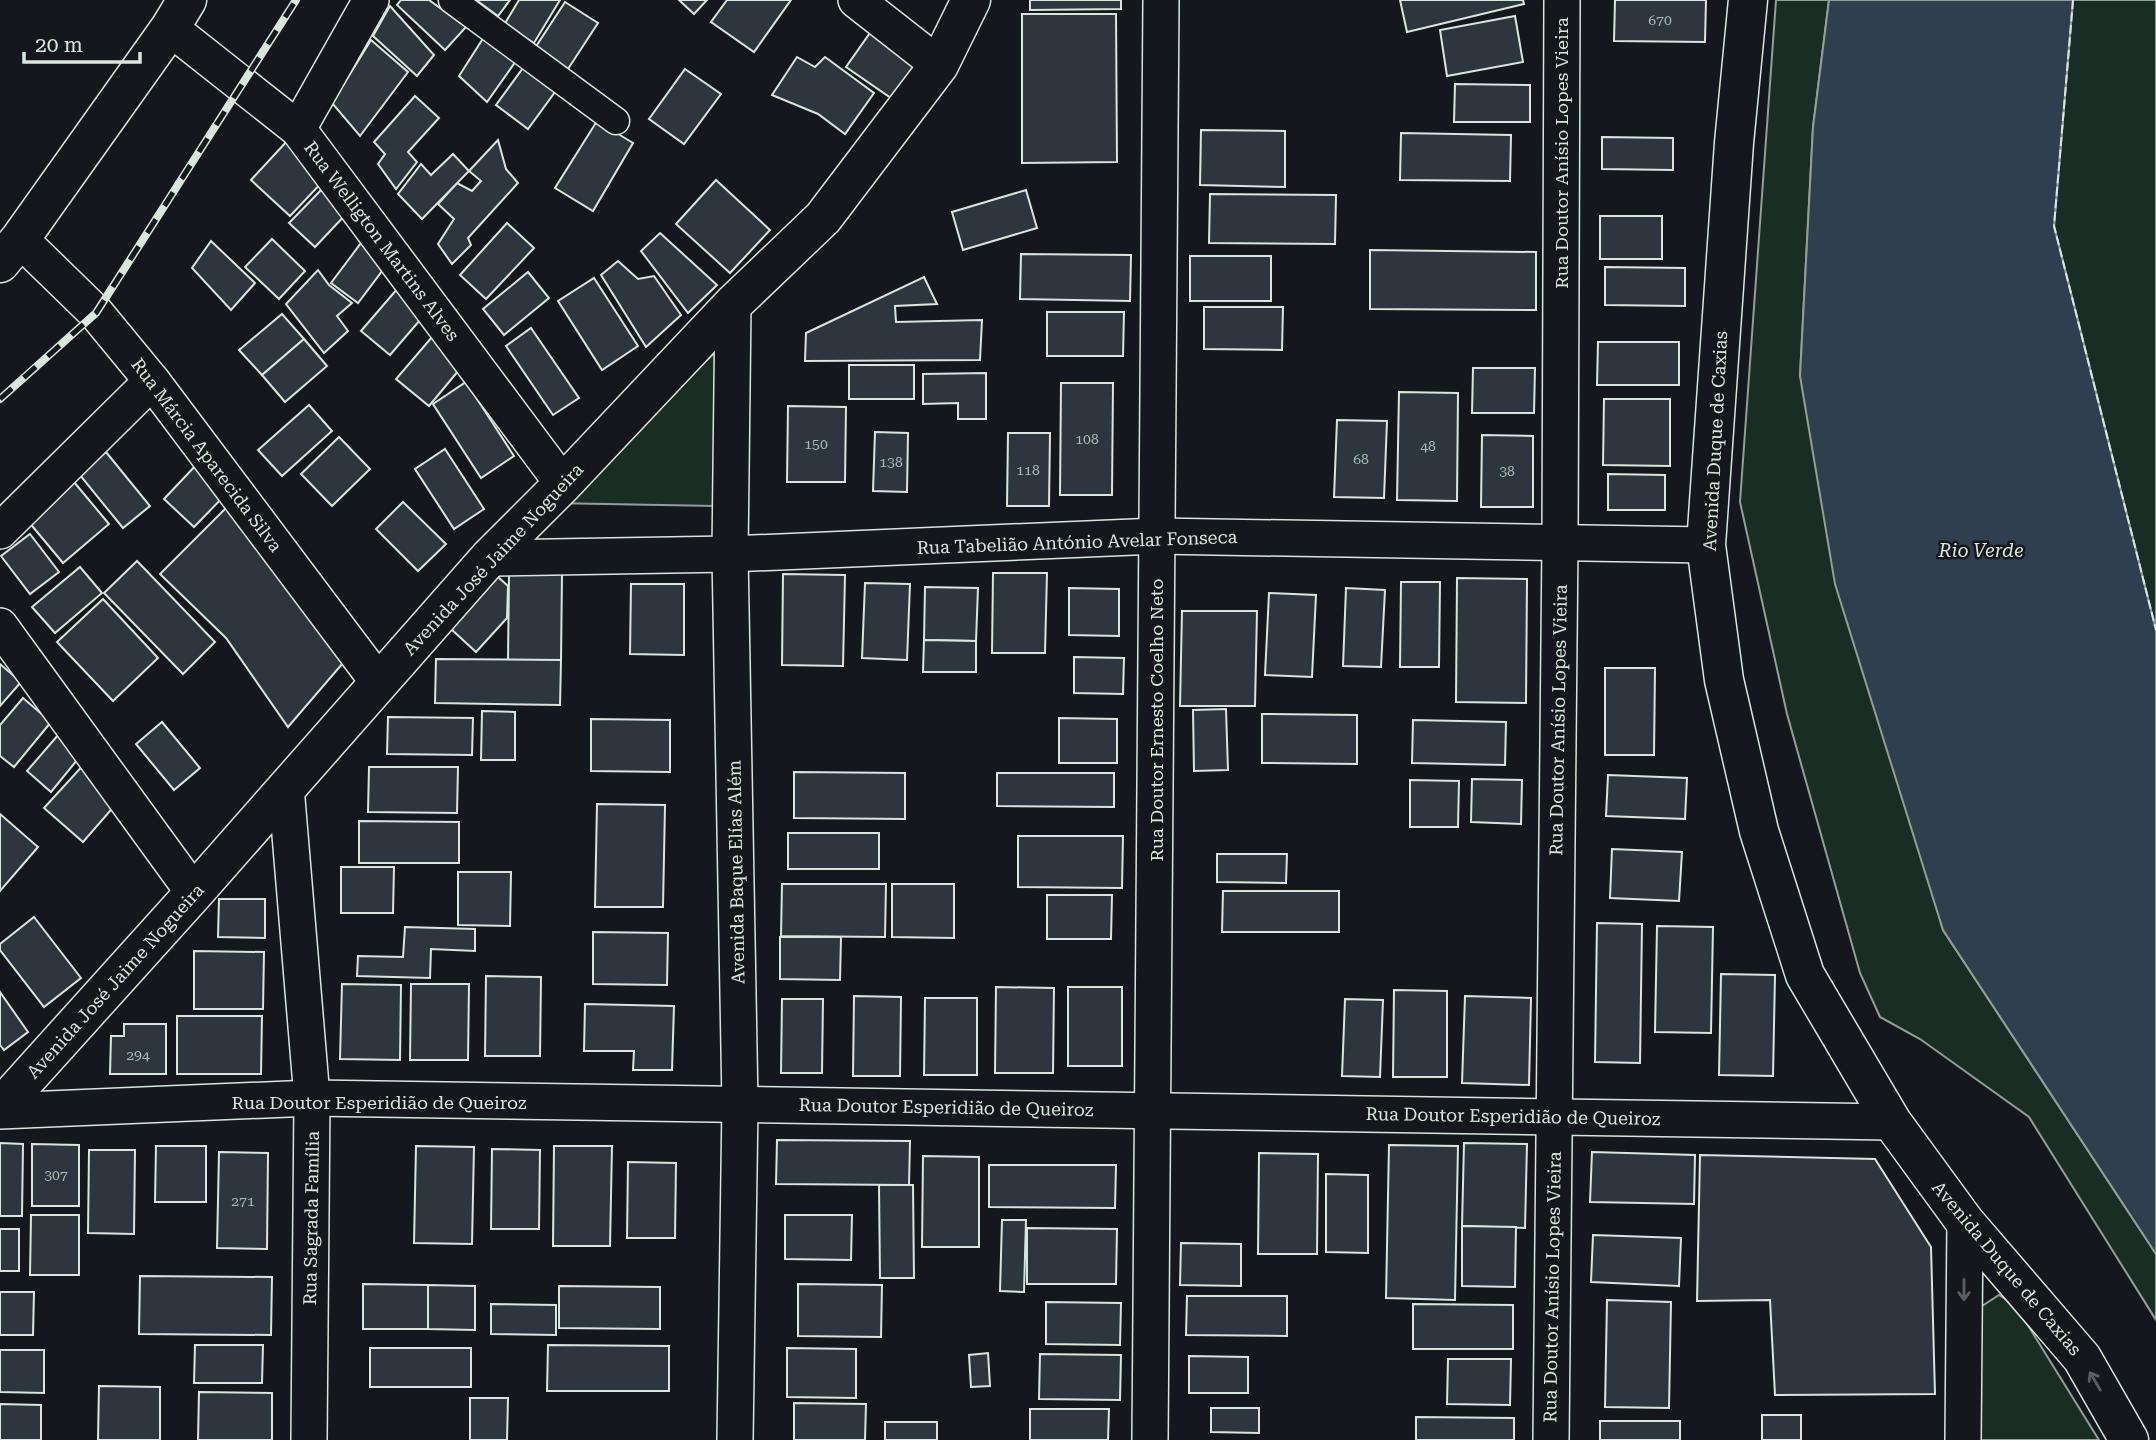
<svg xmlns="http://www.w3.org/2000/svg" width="2156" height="1440" viewBox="0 0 2156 1440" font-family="'Roboto Serif',serif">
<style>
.green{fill:#1a2d24;stroke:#939e99;stroke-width:2}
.water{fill:#2f3f4d;stroke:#939e99;stroke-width:2}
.building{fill:#2c363c;stroke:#d8e6dc;stroke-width:2}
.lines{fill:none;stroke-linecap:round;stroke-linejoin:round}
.pedestrian-casing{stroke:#d8e6dc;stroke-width:29}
.minor-casing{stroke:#d8e6dc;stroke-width:38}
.tertiary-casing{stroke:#d8e6dc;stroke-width:41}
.secondary-casing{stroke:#d8e6dc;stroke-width:41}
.primary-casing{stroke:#d8e6dc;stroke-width:41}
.pedestrian{stroke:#14181c;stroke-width:26}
.minor{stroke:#14181c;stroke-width:35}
.tertiary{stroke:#14181c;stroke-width:38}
.secondary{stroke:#14181c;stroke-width:38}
.primary{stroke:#14181c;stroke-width:38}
.rail-casing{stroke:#d8e6dc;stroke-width:8}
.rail{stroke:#14181c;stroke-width:5;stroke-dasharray:16;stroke-linecap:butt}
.fence{stroke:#d8e6dc;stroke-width:2;stroke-dasharray:9 3.5;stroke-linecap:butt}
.oneway{stroke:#59605f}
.labels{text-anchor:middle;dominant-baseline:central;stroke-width:5;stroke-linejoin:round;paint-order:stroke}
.number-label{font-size:14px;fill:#adbab4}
.street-label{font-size:18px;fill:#d8e6dc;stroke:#14181c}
.water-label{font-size:19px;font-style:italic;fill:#d8e6dc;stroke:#14181c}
</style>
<rect width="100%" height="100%" fill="#14181c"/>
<g class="green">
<polygon points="1776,0 1829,0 1813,127 1800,376 1943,930 2156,1254 2156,1320 2029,1117 1920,1039 1880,1017 1860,973 1787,714 1740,502"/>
<polygon points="2073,0 2156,0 2156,630 2054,226"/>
<polygon points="720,348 716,506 551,503"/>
<polygon points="1999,1295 2016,1306 2099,1440 1980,1440 1976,1310"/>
</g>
<polygon class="water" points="1829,0 2073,0 2054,226 2156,630 2156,1254 1943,930 1835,584 1800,376 1813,127"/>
<g class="building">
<polygon points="401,0 429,0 466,27 445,50 397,5"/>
<polygon points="476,0 510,0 498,16"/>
<polygon points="519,0 560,0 534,43 504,25"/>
<polygon points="679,0 707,0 694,14"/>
<polygon points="727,0 791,0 754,52 711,22"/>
<polygon points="1030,0 1121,0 1121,9 1030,10"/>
<polygon points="1400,0 1523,0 1524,4 1407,32"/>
<polygon points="1615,0 1706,0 1705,42 1614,41"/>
<polygon points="565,2 598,23 568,69 535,48"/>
<polygon points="390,6 434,55 417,76 373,36"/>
<polygon points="1022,14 1116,14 1117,162 1022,163"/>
<polygon points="1515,16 1523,62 1447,76 1440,30"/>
<polygon points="877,23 922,55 891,98 846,67"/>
<polygon points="484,37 516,61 487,102 459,76"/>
<polygon points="371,40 408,72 360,136 332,103"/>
<polygon points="797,57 815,67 825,57 874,93 845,134 818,114 772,95"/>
<polygon points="523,68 555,92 528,129 496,105"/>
<polygon points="685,69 721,94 684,144 649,119"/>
<polygon points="1455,84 1530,85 1530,122 1454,122"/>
<polygon points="415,96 439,118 408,152 417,162 396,189 378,164 385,154 374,142"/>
<polygon points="597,121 633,143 593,211 555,188"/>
<polygon points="1201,130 1285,131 1285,187 1200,185"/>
<polygon points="1401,133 1511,135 1510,181 1400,180"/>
<polygon points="1602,137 1673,138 1673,170 1602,169"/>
<polygon points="288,140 327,177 290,216 251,180"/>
<polygon points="498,140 506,169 518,183 468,238 471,245 452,264 438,244 454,219 438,204 457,183 472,191 481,181 469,171"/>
<polygon points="453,154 469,171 422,219 398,194 421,164 431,175"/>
<polygon points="716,180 770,230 730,273 676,224"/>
<polygon points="324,187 349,211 315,247 289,223"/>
<polygon points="1026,190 1037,228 963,250 952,212"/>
<polygon points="1210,194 1336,195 1335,244 1209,243"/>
<rect x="1600" y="216" width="62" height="43"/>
<polygon points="507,223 534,248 486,299 460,275"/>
<polygon points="660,233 717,285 688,313 641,251"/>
<polygon points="272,239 305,271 279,299 245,267"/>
<polygon points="364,239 391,259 358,303 331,283"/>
<polygon points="211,241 255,283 231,310 192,268"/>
<polygon points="1370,250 1536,252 1536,310 1370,309"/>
<polygon points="1021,254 1131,255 1130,301 1020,299"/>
<rect x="1190" y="256" width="81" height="45"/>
<polygon points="618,261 638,279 654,276 681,315 646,347 601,275"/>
<polygon points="1605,267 1685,268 1685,306 1605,305"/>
<polygon points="318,270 329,285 352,303 337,316 348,331 324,353 286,304"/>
<polygon points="528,272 549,298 504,335 483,309"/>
<polygon points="924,277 937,304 895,306 896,322 982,320 980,360 805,361 806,333"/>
<polygon points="594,278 638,346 602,370 558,301"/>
<polygon points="398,288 426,313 390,355 361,331"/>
<polygon points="1204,307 1283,307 1282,350 1204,349"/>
<polygon points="1047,312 1124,312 1123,356 1047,356"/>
<polygon points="282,314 304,339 262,375 239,350"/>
<polygon points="531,328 579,398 553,415 506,346"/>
<polygon points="432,337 464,364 429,406 396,379"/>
<polygon points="304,339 327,366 285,402 262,375"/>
<polygon points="1598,342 1679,342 1679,385 1597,385"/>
<rect x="849" y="365" width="65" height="34"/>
<polygon points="1473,368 1535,368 1534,413 1472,413"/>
<polygon points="986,373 986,419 958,419 958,403 923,404 923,374"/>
<polygon points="466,382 514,456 481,478 433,404"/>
<polygon points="1061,383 1113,383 1112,495 1060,495"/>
<polygon points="1399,392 1458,393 1457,501 1397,500"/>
<polygon points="1604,399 1670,399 1670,466 1603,465"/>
<polygon points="309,405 332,431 282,476 258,450"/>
<polygon points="788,406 846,407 845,482 787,482"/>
<polygon points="1337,420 1387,421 1384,498 1334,497"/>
<polygon points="875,432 908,433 907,492 873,491"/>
<polygon points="1008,433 1050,433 1049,506 1007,506"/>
<polygon points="1482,435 1533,436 1533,507 1481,507"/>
<polygon points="339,437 370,469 332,506 301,474"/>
<polygon points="445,449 484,509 454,529 415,469"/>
<polygon points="106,452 150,506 123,528 79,474"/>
<polygon points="198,463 228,492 194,527 164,499"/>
<polygon points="1608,474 1665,475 1665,510 1608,510"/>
<polygon points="74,482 109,524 63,563 28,521"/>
<polygon points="234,500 349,656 288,727 226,638 160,574"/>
<polygon points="403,502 446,544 418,571 376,529"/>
<polygon points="30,534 59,572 30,594 1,556"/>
<polygon points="137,561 215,642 183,674 104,593"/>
<polygon points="80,567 102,593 55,633 32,607"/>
<polygon points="993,573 1047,573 1045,653 992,653"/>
<polygon points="509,574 562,574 561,660 508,660"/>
<polygon points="783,574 845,575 843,666 782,665"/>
<polygon points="498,577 508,586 507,618 476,652 451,629"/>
<polygon points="1457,578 1527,579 1526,703 1456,702"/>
<polygon points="1401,582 1440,582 1439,667 1400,667"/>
<polygon points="865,583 910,584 907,660 862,658"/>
<polygon points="631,584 684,584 684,655 630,654"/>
<polygon points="925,587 978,588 976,641 924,640"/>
<polygon points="1069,588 1119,589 1119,636 1069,635"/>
<polygon points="1346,588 1385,590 1381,667 1343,666"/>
<polygon points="1269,593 1316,595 1312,677 1265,675"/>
<polygon points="103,599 158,658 113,701 57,642"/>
<polygon points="1182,611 1257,611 1255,706 1180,706"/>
<polygon points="924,640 976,641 976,672 923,672"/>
<polygon points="1074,657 1124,658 1123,694 1074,693"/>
<polygon points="436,659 561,660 560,705 435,703"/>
<polygon points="0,664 21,682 0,706"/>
<polygon points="1605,668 1655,668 1654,755 1605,755"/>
<polygon points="23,698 51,722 14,767 0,756 0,725"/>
<polygon points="1226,709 1228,770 1194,771 1193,710"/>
<polygon points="482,711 515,712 515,760 481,760"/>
<polygon points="1262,714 1357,715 1357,764 1262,763"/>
<polygon points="388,717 473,718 472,755 387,754"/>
<polygon points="1059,718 1117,719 1117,763 1059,763"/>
<polygon points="591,719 670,720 670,772 591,771"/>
<polygon points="1413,720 1506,722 1505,765 1412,763"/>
<polygon points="162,722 200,768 174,790 136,744"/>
<polygon points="65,727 82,754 51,792 27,771"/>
<polygon points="87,761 117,803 83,842 44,808"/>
<polygon points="369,767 458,767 457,813 368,812"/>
<polygon points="794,772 905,773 905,819 794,818"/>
<polygon points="997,773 1114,773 1114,807 997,806"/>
<polygon points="1608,775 1687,778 1685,819 1606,816"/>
<polygon points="1472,779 1522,780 1521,824 1471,822"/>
<polygon points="1410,780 1459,781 1458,827 1410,827"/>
<polygon points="597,804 665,805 663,907 595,907"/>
<polygon points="0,814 38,847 0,891"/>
<polygon points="359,821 459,822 459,863 359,863"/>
<rect x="788" y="833" width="91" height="36"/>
<polygon points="1018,836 1123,836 1122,888 1018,887"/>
<polygon points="1612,849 1682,852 1679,901 1610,898"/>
<polygon points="1217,854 1287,854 1286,883 1217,882"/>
<polygon points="341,867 394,867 393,913 341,913"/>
<polygon points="458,872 511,872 510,926 458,925"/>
<polygon points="782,884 886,884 885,937 781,936"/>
<polygon points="892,884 954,884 954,938 892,937"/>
<polygon points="1223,891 1339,891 1339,932 1222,932"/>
<polygon points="1047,895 1112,895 1111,939 1047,939"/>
<polygon points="219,899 265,899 265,938 218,937"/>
<polygon points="34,917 81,978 44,1007 0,950 0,944"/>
<polygon points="1597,923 1642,924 1640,1063 1595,1062"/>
<polygon points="1657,926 1713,927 1711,1033 1655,1032"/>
<polygon points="405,927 475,929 475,951 431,949 430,978 357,976 358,956 403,957"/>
<polygon points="593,932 668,933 667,985 593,984"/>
<polygon points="780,937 841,937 840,980 780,979"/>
<polygon points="194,951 264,952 263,1009 194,1009"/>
<polygon points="1721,974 1775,975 1773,1076 1719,1075"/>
<polygon points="486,976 541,977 540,1056 485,1056"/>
<polygon points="342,984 401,985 400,1060 340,1059"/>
<polygon points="411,984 469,984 468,1060 410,1060"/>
<polygon points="996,987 1054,988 1053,1073 995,1073"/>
<rect x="1068" y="987" width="54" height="79"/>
<polygon points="1394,990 1447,991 1447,1077 1393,1077"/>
<polygon points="0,992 28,1032 4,1050 0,1045"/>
<polygon points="854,996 901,997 900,1076 853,1076"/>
<polygon points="1465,996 1531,998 1529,1085 1462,1083"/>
<polygon points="925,998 977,998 977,1075 924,1075"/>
<polygon points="782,999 823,999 822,1073 781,1073"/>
<polygon points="1345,999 1383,1000 1380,1077 1342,1076"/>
<polygon points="585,1004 674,1006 672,1070 633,1070 634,1051 584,1051"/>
<polygon points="177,1016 262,1016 261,1074 177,1074"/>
<polygon points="124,1024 166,1024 166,1074 110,1074 111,1036 124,1036"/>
<polygon points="777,1140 910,1141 909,1185 776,1184"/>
<polygon points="0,1143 23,1144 22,1216 0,1216"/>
<polygon points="1464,1143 1527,1144 1525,1228 1462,1226"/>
<polygon points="32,1144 79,1145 79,1206 32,1206"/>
<polygon points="1389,1145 1458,1146 1455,1300 1386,1298"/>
<polygon points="156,1146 206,1146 206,1202 155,1202"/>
<polygon points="416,1146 474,1147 472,1244 414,1243"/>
<polygon points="554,1146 612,1146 610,1246 553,1246"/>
<polygon points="492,1149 540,1150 539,1229 491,1229"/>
<polygon points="89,1150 135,1150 134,1234 88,1233"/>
<polygon points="219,1152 268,1153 267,1249 217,1248"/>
<polygon points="1592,1152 1695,1155 1694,1204 1590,1202"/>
<polygon points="1259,1153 1318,1154 1317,1254 1258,1254"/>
<polygon points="1700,1155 1875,1159 1931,1247 1935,1394 1775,1395 1770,1300 1697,1301"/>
<polygon points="923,1156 979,1157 979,1247 922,1247"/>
<polygon points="628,1162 676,1163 675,1238 627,1238"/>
<polygon points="989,1165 1116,1165 1115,1208 989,1207"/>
<polygon points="1326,1174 1368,1175 1368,1253 1326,1252"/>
<polygon points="879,1185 913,1185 914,1278 880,1278"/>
<polygon points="31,1215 79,1215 79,1275 30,1275"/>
<polygon points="785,1215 852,1215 851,1260 785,1259"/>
<polygon points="1002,1220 1026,1220 1024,1292 1000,1291"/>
<polygon points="1462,1226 1516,1227 1515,1287 1462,1286"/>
<polygon points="1027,1228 1117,1229 1116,1284 1027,1284"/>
<rect x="0" y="1229" width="19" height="42"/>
<polygon points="1593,1235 1681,1238 1679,1286 1591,1282"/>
<polygon points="1181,1243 1241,1244 1241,1286 1180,1285"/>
<polygon points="140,1276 272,1277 271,1335 139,1334"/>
<polygon points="363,1284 428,1285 428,1329 363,1329"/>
<polygon points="798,1284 882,1285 881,1337 798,1336"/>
<polygon points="428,1285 475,1286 475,1330 428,1329"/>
<polygon points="559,1286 660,1287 660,1329 559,1328"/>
<polygon points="0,1292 34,1292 33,1335 0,1335"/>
<polygon points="1187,1296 1287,1296 1287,1336 1186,1335"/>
<polygon points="1607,1300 1671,1302 1669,1408 1605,1407"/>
<polygon points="1046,1302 1121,1303 1120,1345 1046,1344"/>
<polygon points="491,1304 556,1305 556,1335 491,1334"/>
<polygon points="1413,1304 1513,1305 1513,1349 1413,1349"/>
<polygon points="195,1345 263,1345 262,1383 194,1383"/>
<polygon points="548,1345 669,1346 669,1391 547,1391"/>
<rect x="370" y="1348" width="101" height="39"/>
<polygon points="787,1348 856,1349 856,1398 787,1397"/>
<polygon points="0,1350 44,1350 44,1393 0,1392"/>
<polygon points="988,1353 990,1386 971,1387 969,1355"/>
<polygon points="1040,1354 1121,1355 1120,1400 1039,1399"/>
<polygon points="1189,1356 1248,1357 1248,1393 1189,1393"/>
<polygon points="1448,1359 1511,1359 1510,1405 1447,1404"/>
<polygon points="99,1386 160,1387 160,1440 98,1440"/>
<polygon points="199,1392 272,1393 272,1440 198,1440"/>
<polygon points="470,1398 508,1398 507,1440 470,1440"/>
<polygon points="794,1403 866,1404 865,1440 794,1440"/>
<polygon points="0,1404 41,1405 41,1440 0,1440"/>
<polygon points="1211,1408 1259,1408 1259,1433 1211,1432"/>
<polygon points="1030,1409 1109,1409 1108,1440 1030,1440"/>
<rect x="1762" y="1415" width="39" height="25"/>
<polygon points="1416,1417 1514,1418 1514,1440 1416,1440"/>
<rect x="1600" y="1421" width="80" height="19"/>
<rect x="885" y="1422" width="52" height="18"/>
</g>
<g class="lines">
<defs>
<polyline id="pedestrian" points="452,0 616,121"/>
<g id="minor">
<polyline points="856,0 939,65"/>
<polyline points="170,28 298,129 563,484"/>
<polyline points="298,129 371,0"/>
<polyline points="20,239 96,313 152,381 379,683"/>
<polyline points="733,304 730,554 740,1104 735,1440"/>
<polyline points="0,531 152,381"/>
<polyline points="489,558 730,554 1157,536 1706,545"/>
<polyline points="0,626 194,893"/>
<polyline points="286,787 312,1098 309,1440"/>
<polyline points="0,1111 312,1098 1892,1122"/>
<polyline points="1150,1440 1161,0"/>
<polyline points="1551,1440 1560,542 1562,0"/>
<polyline points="1963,1440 1965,1222"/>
</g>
<polyline id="tertiary" points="0,263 20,239 170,28 187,0"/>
<polyline id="secondary" points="1748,0 1734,143 1706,545 1724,680 1759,831 1805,975 1892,1122 1965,1222 2082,1358 2129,1440"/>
<polyline id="primary" points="0,1108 194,893 489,558 563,484 733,304 823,218 939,65 971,0"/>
</defs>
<use href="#pedestrian" class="pedestrian-casing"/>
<use href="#minor" class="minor-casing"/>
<use href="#tertiary" class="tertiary-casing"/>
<use href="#secondary" class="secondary-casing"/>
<use href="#primary" class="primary-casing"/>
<use href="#pedestrian" class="pedestrian"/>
<use href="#minor" class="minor"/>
<use href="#tertiary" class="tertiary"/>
<use href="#secondary" class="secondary"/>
<use href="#primary" class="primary"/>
<defs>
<polyline id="rail" points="0,399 96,313 296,0"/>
</defs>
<use href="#rail" class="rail-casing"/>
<use href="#rail" class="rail"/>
<polyline class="fence" points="2073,0 2054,226 2156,630"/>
</g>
<defs><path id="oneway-shaft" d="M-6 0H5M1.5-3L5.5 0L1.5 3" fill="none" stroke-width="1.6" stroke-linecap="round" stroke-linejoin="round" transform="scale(1.75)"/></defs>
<g class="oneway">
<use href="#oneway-shaft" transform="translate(1964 1290) rotate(90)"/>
<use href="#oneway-shaft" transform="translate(2095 1381) rotate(-120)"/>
</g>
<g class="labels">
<g class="number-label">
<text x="1660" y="20">670</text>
<text x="1087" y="439">108</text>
<text x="816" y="444">150</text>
<text x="1428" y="446">48</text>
<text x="1361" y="459">68</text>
<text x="891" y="462">138</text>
<text x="1028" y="470">118</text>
<text x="1507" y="471">38</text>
<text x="138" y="1055">294</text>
<text x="56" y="1175">307</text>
<text x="243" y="1201">271</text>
</g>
<g class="street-label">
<text transform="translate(1561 153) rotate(-90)">Rua Doutor Anísio Lopes Vieira</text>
<text transform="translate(382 241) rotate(53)">Rua Welligton Martins Alves</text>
<text transform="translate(1715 441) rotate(-87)">Avenida Duque de Caxias</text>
<text transform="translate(207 455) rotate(53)">Rua Márcia Aparecida Silva</text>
<text transform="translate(1077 542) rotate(-2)">Rua Tabelião António Avelar Fonseca</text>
<text transform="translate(493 559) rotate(-47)">Avenida José Jaime Nogueira</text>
<text transform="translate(1156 720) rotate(-90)">Rua Doutor Ernesto Coelho Neto</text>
<text transform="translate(1558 720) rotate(-89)">Rua Doutor Anísio Lopes Vieira</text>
<text transform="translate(736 872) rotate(-91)">Avenida Baque Elías Além</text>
<text transform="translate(115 981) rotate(-48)">Avenida José Jaime Nogueira</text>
<text x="379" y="1102">Rua Doutor Esperidião de Queiroz</text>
<text transform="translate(946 1107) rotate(1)">Rua Doutor Esperidião de Queiroz</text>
<text transform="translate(1513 1116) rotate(1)">Rua Doutor Esperidião de Queiroz</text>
<text transform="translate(311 1218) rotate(-89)">Rua Sagrada Família</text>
<text transform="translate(2007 1268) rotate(50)">Avenida Duque de Caxias</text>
<text transform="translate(1552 1287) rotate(-89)">Rua Doutor Anísio Lopes Vieira</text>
</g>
<g class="water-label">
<text x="1981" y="550">Rio Verde</text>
</g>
</g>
<path d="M24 52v10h116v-10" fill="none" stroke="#d8e6dc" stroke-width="3.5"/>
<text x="35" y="52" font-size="21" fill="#d8e6dc" stroke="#14181c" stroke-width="5" paint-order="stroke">20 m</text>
</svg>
